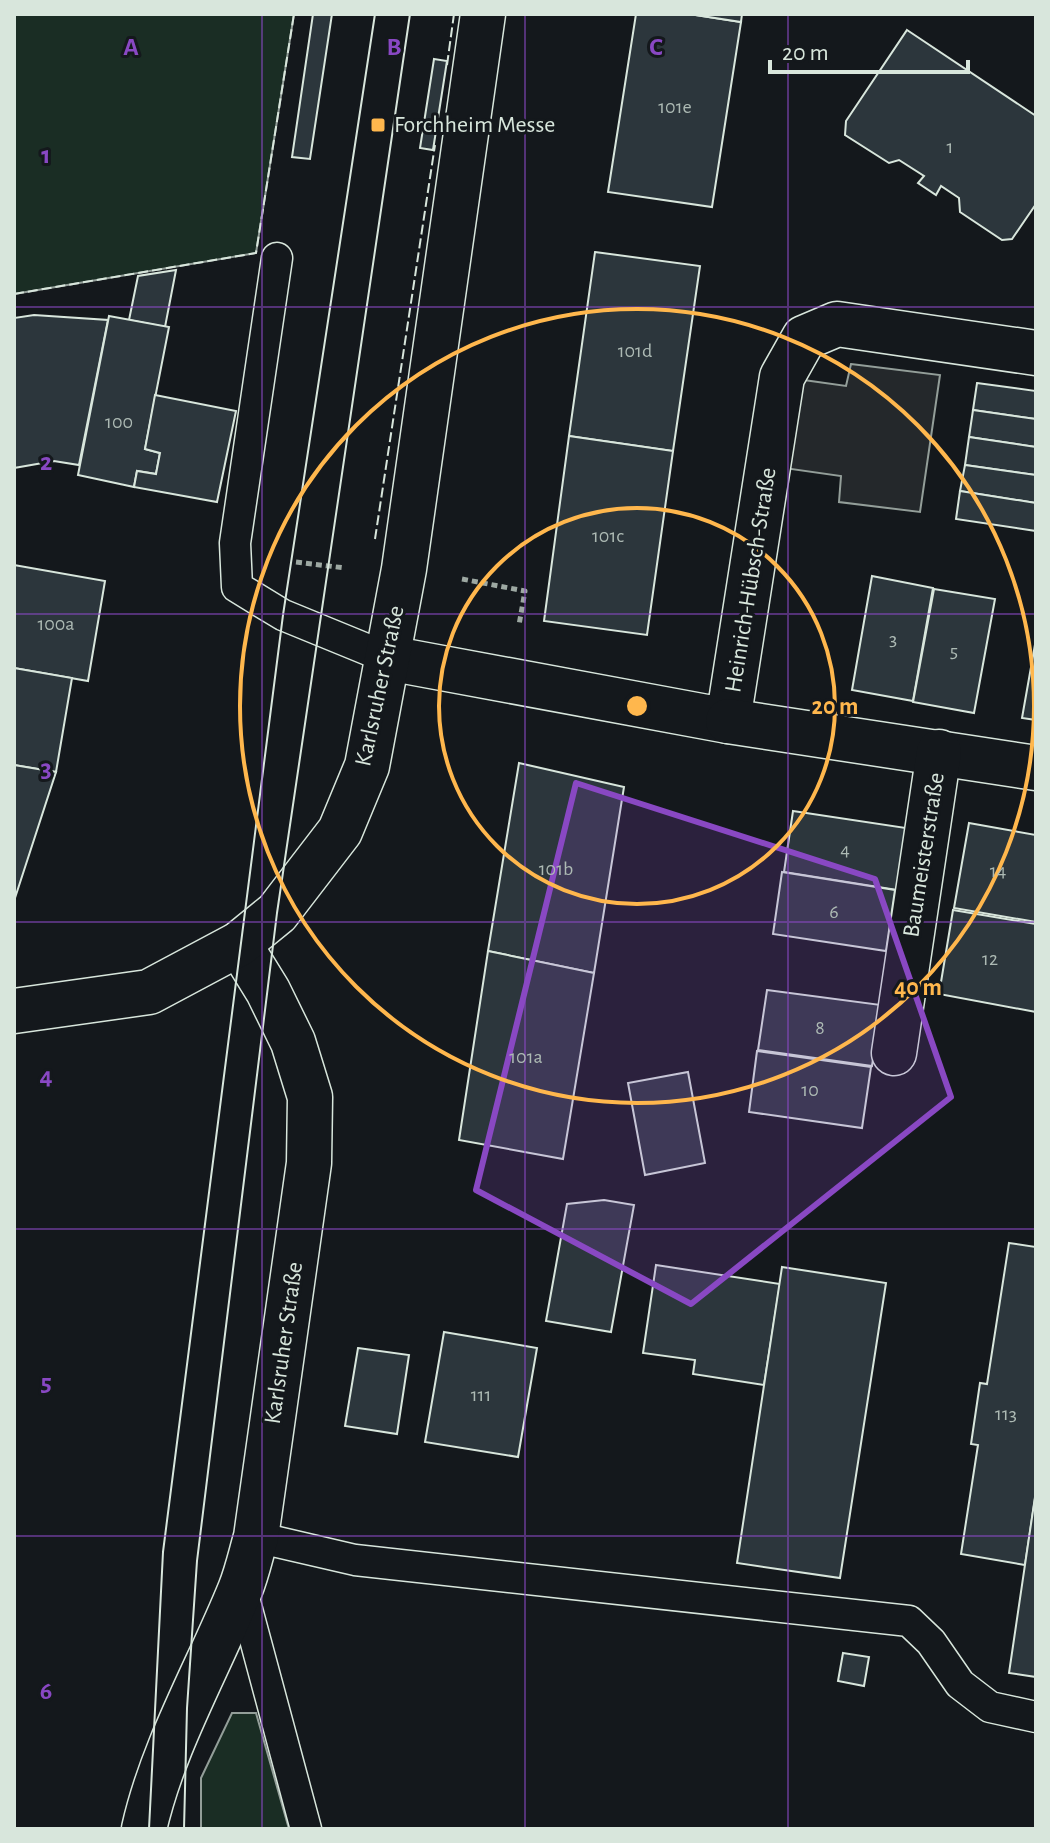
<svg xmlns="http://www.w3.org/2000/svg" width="1050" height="1843" viewBox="0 0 1050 1843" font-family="'Alegreya Sans',sans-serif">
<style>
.green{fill:#1a2d24;stroke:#939e99;stroke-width:2}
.parking{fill:#24282b;stroke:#939e99;stroke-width:2}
.building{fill:#2c363c;stroke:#d8e6dc;stroke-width:2}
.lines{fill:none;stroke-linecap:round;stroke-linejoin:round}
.service-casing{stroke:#d8e6dc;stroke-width:33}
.minor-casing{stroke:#d8e6dc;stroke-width:47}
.tertiary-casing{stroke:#d8e6dc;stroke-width:47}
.path{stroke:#9da8a2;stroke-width:5;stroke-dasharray:6 4;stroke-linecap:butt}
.service{stroke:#14181c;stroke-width:30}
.minor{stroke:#14181c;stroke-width:44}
.tertiary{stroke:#14181c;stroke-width:44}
.tram{stroke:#d8e6dc;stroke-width:2}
.fence{stroke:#d8e6dc;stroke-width:2;stroke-dasharray:10 4;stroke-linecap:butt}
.marked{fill:#8948c3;fill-opacity:0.2;stroke:#8948c3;stroke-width:6;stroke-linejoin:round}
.grid{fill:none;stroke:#8948c3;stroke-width:2;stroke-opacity:0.55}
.ring{fill:none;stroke:#ffb74d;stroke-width:4}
.poi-dot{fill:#ffb74d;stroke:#14181c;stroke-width:3}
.labels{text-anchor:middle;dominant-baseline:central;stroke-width:6;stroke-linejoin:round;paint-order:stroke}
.number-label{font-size:20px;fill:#adbab4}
.poi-label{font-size:24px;fill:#d8e6dc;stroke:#14181c;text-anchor:start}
.street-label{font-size:24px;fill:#d8e6dc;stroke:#14181c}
.grid-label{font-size:26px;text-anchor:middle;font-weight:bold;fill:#8948c3;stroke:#14181c;stroke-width:6;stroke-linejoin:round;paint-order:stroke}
.centre{fill:#ffb74d;stroke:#14181c;stroke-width:4}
.ring-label{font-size:24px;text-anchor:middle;font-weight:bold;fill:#ffb74d;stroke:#14181c;stroke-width:6;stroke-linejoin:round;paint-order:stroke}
</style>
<rect width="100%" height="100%" fill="#14181c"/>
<g class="green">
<polygon points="14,14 294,14 256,253 14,294"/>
<polygon points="232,1713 256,1713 289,1829 201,1829 201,1778"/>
</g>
<polygon class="parking" points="851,364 940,375 920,512 839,502 841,476 770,466 782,377 846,386"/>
<g class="building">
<polygon points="313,14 332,14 310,159 292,157"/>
<polygon points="636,14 689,14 741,22 712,207 608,192"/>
<polygon points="689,14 742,14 741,22"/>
<polygon points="907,30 1036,116 1036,204 1012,239 1002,240 960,212 959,198 941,186 936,195 918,183 924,176 899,160 889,163 845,135 846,121"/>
<polygon points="434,59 447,61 433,150 420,148"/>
<polygon points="595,252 700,266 673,451 569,436"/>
<polygon points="176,270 165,327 129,320 138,276"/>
<polygon points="34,315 108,320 79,465 54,461 14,468 14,318"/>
<polygon points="109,316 169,327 145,449 160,453 156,474 137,471 134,487 78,475"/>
<polygon points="977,383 1036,391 1036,419 973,410"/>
<polygon points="155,395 236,411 217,502 134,487 137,471 156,474 160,453 145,449"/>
<polygon points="973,410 1036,419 1036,447 969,437"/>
<polygon points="569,436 673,451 647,635 544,621"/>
<polygon points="969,437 1036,447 1036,475 965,465"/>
<polygon points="965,465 1036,475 1036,503 960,491"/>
<polygon points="960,491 1036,503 1036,531 956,519"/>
<polygon points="14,565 105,581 88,681 14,668"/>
<polygon points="872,576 933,588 913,701 852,690"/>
<polygon points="934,589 995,599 974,713 913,702"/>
<polygon points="1036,639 1036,720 1022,718"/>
<polygon points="14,668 72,678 56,772 14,765"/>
<polygon points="519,763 624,787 594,973 488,951"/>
<polygon points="14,765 56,772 14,901"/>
<polygon points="793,811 906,828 897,890 784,872"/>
<polygon points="969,823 1036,835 1036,922 954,908"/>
<polygon points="782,872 895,890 886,951 773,934"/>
<polygon points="953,910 1036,924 1036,1012 939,994"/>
<polygon points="488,951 594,973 563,1159 459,1140"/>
<polygon points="767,990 881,1005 872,1066 758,1050"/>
<polygon points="757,1051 871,1067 862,1128 749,1112"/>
<polygon points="688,1072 705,1163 645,1175 628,1083"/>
<polygon points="604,1200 634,1205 611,1332 546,1321 567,1204"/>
<polygon points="1009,1243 1036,1247 1036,1492 1025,1565 961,1554 978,1445 971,1444 980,1383 987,1384"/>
<polygon points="656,1265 780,1284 764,1385 693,1374 695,1360 643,1353"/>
<polygon points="782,1267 886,1283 840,1578 737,1563"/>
<polygon points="444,1332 537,1348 518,1457 425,1442"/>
<polygon points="358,1348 409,1355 397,1434 345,1426"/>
<polygon points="1035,1497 1036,1497 1036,1677 1009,1673"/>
<polygon points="843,1653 869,1657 864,1686 838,1681"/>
</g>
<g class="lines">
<defs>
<g id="service">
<polyline points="277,258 235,543 237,587 283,615 388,658"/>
<polyline points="256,1537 355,1560 909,1621 931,1642 960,1684 990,1707 1036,1717"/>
<polyline points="241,1587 306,1829"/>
</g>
<g id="minor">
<polyline points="388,658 728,721 782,377 804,338 837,324 1036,353"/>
<polyline points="728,721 1036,768"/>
<polyline points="894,1053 939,752"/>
<path d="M 144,1829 C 163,1745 208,1669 240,1590 C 247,1573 251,1554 256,1537 L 309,1163 L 310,1097 L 293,1042 L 268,991 L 239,944"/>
</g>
<polyline id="tertiary" points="14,1011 149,992 239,944 277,913 340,831 367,766 404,569 483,14"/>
</defs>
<use href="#service" class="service-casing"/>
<use href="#minor" class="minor-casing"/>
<use href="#tertiary" class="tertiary-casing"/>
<g class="path">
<polyline points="296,562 345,568"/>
<polyline points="462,579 525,591 519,625"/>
</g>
<use href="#service" class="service"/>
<use href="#minor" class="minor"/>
<use href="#tertiary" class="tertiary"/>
<g class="tram">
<polyline points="149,1829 163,1552 283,615 375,14"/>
<polyline points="184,1829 187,1708 197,1561 277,913 410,14"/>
</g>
<g class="fence">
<polyline points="447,65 454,14"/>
<polyline points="14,294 256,253 294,14"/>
<polyline points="375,539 435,145"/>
</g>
</g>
<path class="marked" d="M 576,783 L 875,879 L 951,1097 L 691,1304 L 476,1190 Z"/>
<path class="grid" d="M 262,14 L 262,1829M 525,14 L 525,1829M 788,14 L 788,1829M 14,307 L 1036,307M 14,614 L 1036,614M 14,922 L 1036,922M 14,1229 L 1036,1229M 14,1536 L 1036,1536"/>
<g class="ring">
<circle cx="637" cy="706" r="198"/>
<circle cx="637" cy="706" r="397"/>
</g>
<rect class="poi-dot" x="370" y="117" width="16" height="16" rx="4"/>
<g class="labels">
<g class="number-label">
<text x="675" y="107">101e</text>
<text x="950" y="147">1</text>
<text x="635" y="351">101d</text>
<text x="119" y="422">100</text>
<text x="608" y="536">101c</text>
<text x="56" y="624">100a</text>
<text x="893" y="639">3</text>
<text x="954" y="651">5</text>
<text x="845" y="850">4</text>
<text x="556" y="869">101b</text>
<text x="998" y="871">14</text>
<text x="834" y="912">6</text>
<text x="990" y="959">12</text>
<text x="820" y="1028">8</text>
<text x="526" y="1057">101a</text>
<text x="810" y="1090">10</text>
<text x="481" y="1395">111</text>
<text x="1006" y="1414">113</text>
</g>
<g class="poi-label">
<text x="394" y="125">Forchheim Messe</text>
</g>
<g class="street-label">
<text transform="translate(751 580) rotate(-81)">Heinrich-Hübsch-Straße</text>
<text transform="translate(380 686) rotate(-78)">Karlsruher Straße</text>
<text transform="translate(924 855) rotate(-81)">Baumeisterstraße</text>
<text transform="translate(284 1343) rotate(-82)">Karlsruher Straße</text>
</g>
</g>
<g class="grid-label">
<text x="131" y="55">A</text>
<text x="394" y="55">B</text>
<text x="656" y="55">C</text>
<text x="46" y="163">1</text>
<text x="46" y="470">2</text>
<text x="46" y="777">3</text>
<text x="46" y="1084">4</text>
<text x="46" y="1391">5</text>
<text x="46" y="1699">6</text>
</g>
<circle cx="637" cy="706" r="12" class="centre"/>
<g class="ring-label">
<text x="835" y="714">20 m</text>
<text x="918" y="995">40 m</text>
</g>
<rect width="1050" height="1843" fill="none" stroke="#d8e6dc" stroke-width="32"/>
<path d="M770 60v12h198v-12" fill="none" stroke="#d8e6dc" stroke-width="4"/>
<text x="782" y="60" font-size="24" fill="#d8e6dc" stroke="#14181c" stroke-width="6" paint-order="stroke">20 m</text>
</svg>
